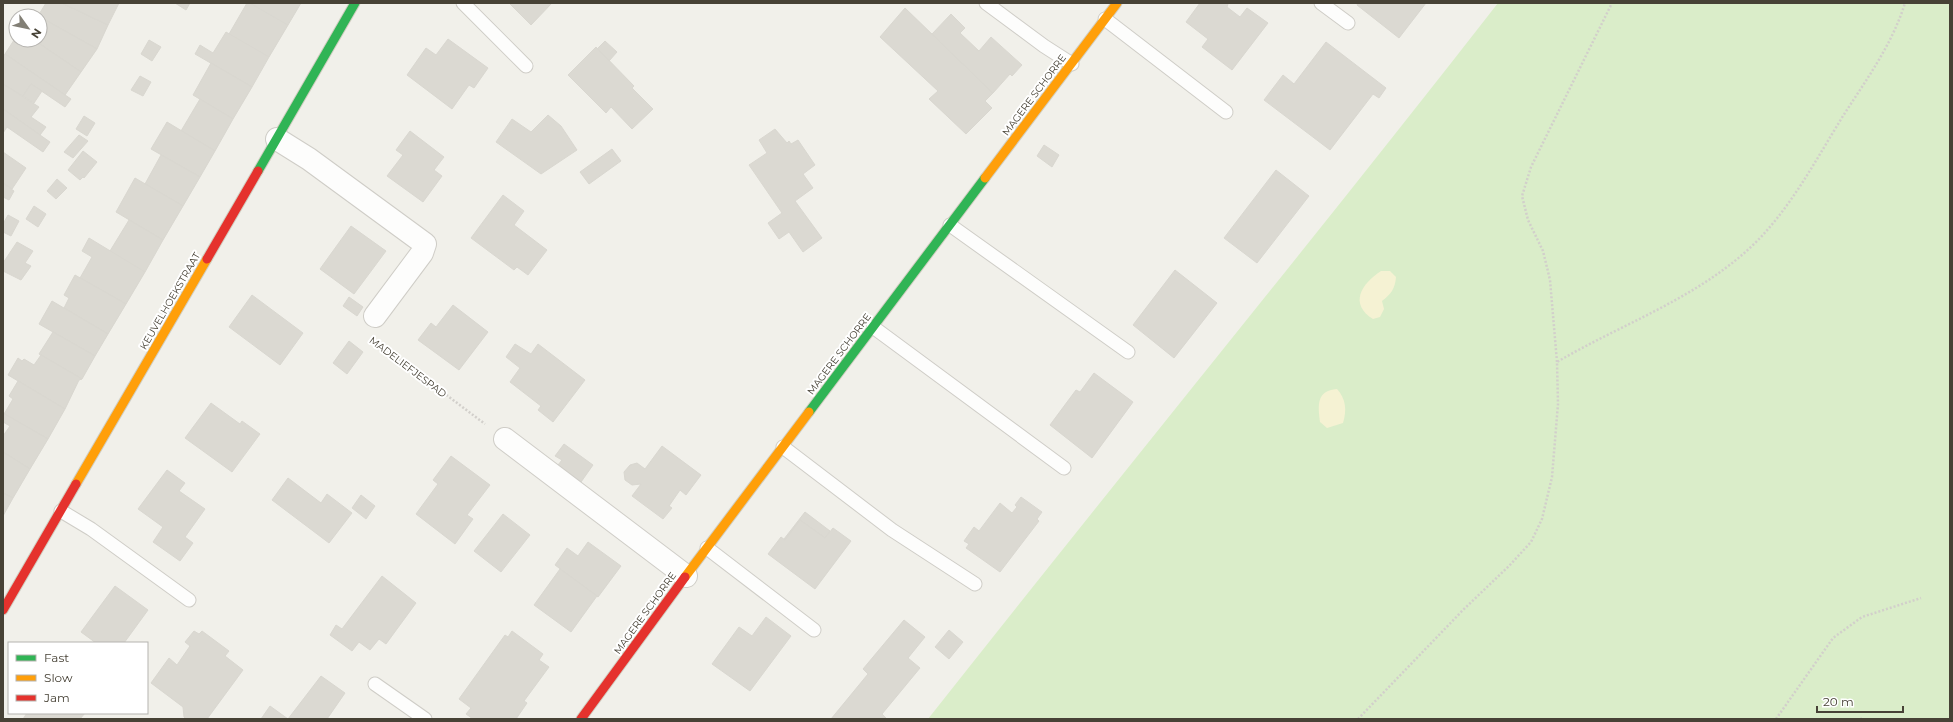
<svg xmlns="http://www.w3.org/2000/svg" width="1953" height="722" viewBox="0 0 1953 722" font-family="Montserrat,sans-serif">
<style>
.green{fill:#daedc9}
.sand{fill:#f5f2d3}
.building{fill:#dbd9d2;stroke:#d9d7d0}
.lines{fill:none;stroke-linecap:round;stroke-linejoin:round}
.lane-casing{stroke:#cfcdc7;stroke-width:15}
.street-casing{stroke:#cfcdc7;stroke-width:24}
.fast-casing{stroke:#d1cec1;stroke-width:11}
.slow-casing{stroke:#d1cec1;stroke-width:11}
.jam-casing{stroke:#d1cec1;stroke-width:11}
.path{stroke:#d2cfcb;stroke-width:2.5;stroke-dasharray:2 2;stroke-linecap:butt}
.lane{stroke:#fdfdfc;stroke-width:13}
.street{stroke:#fdfdfc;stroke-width:22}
.fast{stroke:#30b455;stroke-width:9}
.slow{stroke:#ff9f0a;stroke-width:9}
.jam{stroke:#e5322d;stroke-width:9}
.labels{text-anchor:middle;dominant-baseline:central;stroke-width:4;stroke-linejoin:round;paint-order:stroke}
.street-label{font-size:10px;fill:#474236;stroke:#fff}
</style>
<rect width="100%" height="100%" fill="#f1f0ea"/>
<path class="green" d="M 1498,3 L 1950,3 L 1950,719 L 928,719 C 1117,479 1311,243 1498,3 Z"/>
<g class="sand">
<path d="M 1381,271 L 1390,271 L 1396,277 C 1395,289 1391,294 1382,301 L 1384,309 L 1380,317 L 1373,319 C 1349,304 1361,284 1381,271 Z"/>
<path d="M 1337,389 C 1346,399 1347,410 1343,423 L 1327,428 L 1320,422 C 1318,405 1316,391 1337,389 Z"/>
</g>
<g class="building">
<polygon points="46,3 62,3 108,25 97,49 38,16"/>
<polygon points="62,3 119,3 108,25"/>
<polygon points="175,3 190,3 186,10"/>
<polygon points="247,3 250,3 288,25 269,57 229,34"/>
<polygon points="250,3 301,3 288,25"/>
<polygon points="509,3 552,3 531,25"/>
<polygon points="1200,3 1227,3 1228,4 1227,7 1240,17 1247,8 1268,23 1232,70 1202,47 1208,39 1186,22"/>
<polygon points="1358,3 1426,3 1399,38 1357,5"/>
<polygon points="905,8 993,93 985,101 992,108 966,134 929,99 938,91 880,37"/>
<polygon points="951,14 965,28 960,33 979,51 991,37 1022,65 1012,76 1010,74 993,93 932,34"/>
<polygon points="40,17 97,49 81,72 34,40 40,40"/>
<polygon points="226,32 269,57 252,87 195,54 200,45 213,53"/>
<polygon points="16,37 16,40 34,40 81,72 65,95 5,54"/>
<polygon points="448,39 488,68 474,88 469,85 452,109 407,75 426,48 436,55"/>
<polygon points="149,40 161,47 152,61 141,54"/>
<polygon points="605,41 617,52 609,61 597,49"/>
<polygon points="1326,42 1386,88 1379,98 1373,94 1330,150 1264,100 1283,75 1294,84"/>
<polygon points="596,47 634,86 632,88 653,109 632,129 611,107 606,113 568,75"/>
<polygon points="5,54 71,99 65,107 31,84 23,96 3,84 3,57"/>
<polygon points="211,63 252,87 233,119 193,95"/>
<polygon points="140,76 151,82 143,96 131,90"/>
<polygon points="3,84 39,107 31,117 46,127 40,135 3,109"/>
<polygon points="31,84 42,91 34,103 23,96"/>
<polygon points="200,99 233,119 215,151 181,131"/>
<polygon points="3,109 50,142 43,152 7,127 3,133"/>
<polygon points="548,115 561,126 577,150 541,174 496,142 512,119 531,132"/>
<polygon points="84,116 95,123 87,136 76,129"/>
<polygon points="167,122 215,151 200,177 151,149"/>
<polygon points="775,129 787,143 789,141 791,144 798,140 815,165 803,174 813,188 795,201 822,238 803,252 789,232 779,239 768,223 782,213 749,165 767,153 759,140"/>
<polygon points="410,131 444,157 434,170 442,176 423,202 387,176 403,155 396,150"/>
<polygon points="79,135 88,141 73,158 64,152"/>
<polygon points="1044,145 1059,155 1052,167 1037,156"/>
<polygon points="612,149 621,161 589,184 580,172"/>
<polygon points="83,151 97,162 84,178 83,177 80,180 68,170"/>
<polygon points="3,152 26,168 12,189 3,183"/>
<polygon points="161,155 200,177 183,206 145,184"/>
<polygon points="1276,170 1309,196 1257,263 1224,238"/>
<polygon points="135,178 183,206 163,240 116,212"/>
<polygon points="57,179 67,188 56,199 47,191"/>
<polygon points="3,183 14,191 9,200 3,197"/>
<polygon points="503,195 524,211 514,225 547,250 528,275 517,267 514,270 471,238"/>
<polygon points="34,206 46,214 38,227 26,219"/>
<polygon points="8,215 19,221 11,236 3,232 3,224"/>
<polygon points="129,220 163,240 145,272 110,251"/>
<polygon points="351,226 386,251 354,294 320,269"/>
<polygon points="89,238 145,272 126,304 80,278 92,257 82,251"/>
<polygon points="17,242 33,251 25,263 31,266 21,280 3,271 3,263"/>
<polygon points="1175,270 1217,303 1174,358 1133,325"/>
<polygon points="75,275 126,304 108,334 64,308 69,298 64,295"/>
<polygon points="252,295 303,333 280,365 229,327"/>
<polygon points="349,297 363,307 357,316 343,306"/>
<polygon points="52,301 108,334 95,356 39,324"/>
<polygon points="453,305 488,332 459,370 418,340 431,323 436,327"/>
<polygon points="53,332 95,356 82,379 39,354"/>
<polygon points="349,341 363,352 347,374 333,363"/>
<polygon points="515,344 531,354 538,344 585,380 553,422 538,410 541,406 510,382 520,368 506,357"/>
<polygon points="41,355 82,379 79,380 65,409 8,375 18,358 22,361 24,359 34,365"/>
<polygon points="1094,373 1133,402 1092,458 1050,425 1076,390 1080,392"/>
<polygon points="18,381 65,409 48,439 4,414 13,399 9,396"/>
<polygon points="211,403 240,424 242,421 260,434 232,472 185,438"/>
<polygon points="3,413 48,439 30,469 3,452 3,436 10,426 3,422"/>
<polygon points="564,444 593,465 581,482 558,465 562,460 555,456"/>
<polygon points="662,446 701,475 686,495 680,490 669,506 672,508 663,519 632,496 641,484 632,485 625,480 624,472 630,465 637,463 645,469"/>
<polygon points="3,452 30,469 13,498 3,493"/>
<polygon points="451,456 490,485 467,515 473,519 455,544 416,514 438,484 433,480"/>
<polygon points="167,470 185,483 179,491 205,509 185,537 193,543 180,561 153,542 163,527 138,509"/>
<polygon points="288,478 321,503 327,494 352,513 329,543 272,500"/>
<polygon points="3,493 13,498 3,516"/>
<polygon points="361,495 375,506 366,519 352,508"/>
<polygon points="1021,497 1042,512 1037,519 1039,521 1000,572 966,548 969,544 964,541 974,527 979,531 1000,503 1012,513 1017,507 1015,505"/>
<polygon points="805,512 830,531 825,538 800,520 785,540 784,539"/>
<polygon points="503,514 530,535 501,572 474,551"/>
<polygon points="800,520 825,538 833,528 851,541 815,589 768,554 781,537 785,540"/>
<polygon points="588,542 621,566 598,597 555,565 567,548 578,556"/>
<polygon points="560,569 597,596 571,632 534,605"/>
<polygon points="382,576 416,603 386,644 379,639 370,650 359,642 352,651 330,635 336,625 342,629"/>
<polygon points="115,586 148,610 124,643 96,643 81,632"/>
<polygon points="766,617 791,636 750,691 712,664 739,627 752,636"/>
<polygon points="904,620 925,637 908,658 920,668 882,714 886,718 831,719 868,674 863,669"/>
<polygon points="949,630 963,642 949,659 935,647"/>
<polygon points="194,631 199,634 202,631 229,651 225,656 243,670 207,719 186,719 184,717 183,707 151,683 169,658 177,665 190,646 185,642"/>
<polygon points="512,631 543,654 539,660 549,667 524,701 527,703 516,719 473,719 466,714 471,708 459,699 505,635 508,637"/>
<polygon points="321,676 345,693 327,719 261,719 270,706 288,719"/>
<polygon points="27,713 85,713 80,719 23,719"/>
</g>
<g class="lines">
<defs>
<g id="lane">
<polyline points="463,3 526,66"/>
<polyline points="986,3 1044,46 1072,64"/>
<polyline points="1321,3 1348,23"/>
<polyline points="1105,19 1226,112"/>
<polyline points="950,225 1128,352"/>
<polyline points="873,327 1064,468"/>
<polyline points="783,447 892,530 975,584"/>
<polyline points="61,511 91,529 189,600"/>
<polyline points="707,548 814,630"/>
<polyline points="375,684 425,719"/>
</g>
<g id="street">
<polyline points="277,139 309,159 425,244 422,253 375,316"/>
<polyline points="505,439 686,576"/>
</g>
<g id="fast">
<polyline points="258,171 355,3"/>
<polyline points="809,412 985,178"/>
</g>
<g id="slow">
<polyline points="985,178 1117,3"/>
<polyline points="76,484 207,259"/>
<polyline points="685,577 809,412"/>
</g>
<g id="jam">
<polyline points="207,259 258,171"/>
<polyline points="3,610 76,484"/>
<polyline points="581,719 685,577"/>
</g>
</defs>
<use href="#lane" class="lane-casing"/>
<use href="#street" class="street-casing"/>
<use href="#fast" class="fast-casing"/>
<use href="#slow" class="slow-casing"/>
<use href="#jam" class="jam-casing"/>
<g class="path">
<polyline points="376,342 485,424"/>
<polyline points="1557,362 1550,280 1543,251 1528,220 1522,196 1531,167 1612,3"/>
<path d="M 1358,719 L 1464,609 L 1509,566 L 1531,542 L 1542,519 L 1552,477 L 1558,404 L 1557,362 C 1625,322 1704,296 1760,238 C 1794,202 1817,158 1843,116 C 1866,80 1892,45 1905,3"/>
<polyline points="1776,719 1833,638 1862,617 1921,598"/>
<polyline points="1861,719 1862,718"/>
</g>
<use href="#lane" class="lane"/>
<use href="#street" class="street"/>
<use href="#fast" class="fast"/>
<use href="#slow" class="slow"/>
<use href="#jam" class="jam"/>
</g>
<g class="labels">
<g class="street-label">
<text transform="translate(1034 95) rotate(-53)">MAGERE SCHORRE</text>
<text transform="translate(170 301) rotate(-60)">KEUVELHOEKSTRAAT</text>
<text transform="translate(839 354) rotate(-53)">MAGERE SCHORRE</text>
<text transform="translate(408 367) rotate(37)">MADELIEFJESPAD</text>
<text transform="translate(645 613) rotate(-54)">MAGERE SCHORRE</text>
</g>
</g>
<rect width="1953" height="722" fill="none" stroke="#474236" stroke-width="8"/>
<rect x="8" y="642" width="140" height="72" fill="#ffffff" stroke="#b5b3af"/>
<rect x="16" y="655" width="20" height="6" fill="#30b455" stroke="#b5b3af"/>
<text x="44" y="662" font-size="12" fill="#474236">Fast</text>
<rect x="16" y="675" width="20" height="6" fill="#ff9f0a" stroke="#b5b3af"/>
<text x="44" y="682" font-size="12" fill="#474236">Slow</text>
<rect x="16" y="695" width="20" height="6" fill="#e5322d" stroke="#b5b3af"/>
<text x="44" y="702" font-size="12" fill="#474236">Jam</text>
<g transform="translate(28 28) rotate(123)"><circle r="19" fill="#ffffff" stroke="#b5b3af"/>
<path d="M0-3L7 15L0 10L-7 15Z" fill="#827f75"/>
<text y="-6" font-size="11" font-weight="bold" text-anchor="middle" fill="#474236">N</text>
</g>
<path d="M1817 706v6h86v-6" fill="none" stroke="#474236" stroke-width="2"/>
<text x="1823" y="706" font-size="12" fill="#474236" stroke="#ffffff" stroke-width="3" paint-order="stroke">20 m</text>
</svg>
